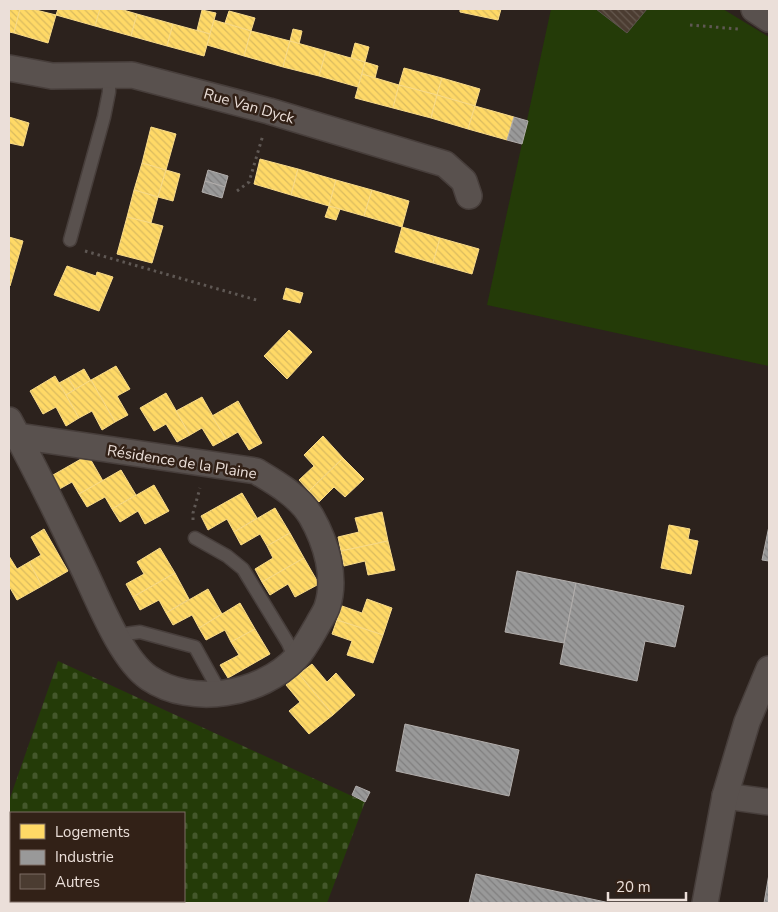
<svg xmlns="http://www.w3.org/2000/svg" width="778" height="912" viewBox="0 0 778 912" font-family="'Nunito Sans',sans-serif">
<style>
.grass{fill:#243b08}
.cemetery{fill:url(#cemetery-stones);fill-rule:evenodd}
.homes{fill:url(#homes-back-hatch);stroke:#f9db88}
.industry{fill:url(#industry-back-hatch);stroke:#b2aeac}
.building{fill:url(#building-back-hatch);stroke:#5b534e}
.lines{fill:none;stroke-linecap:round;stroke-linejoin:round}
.lane-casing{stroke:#473e3b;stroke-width:15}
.street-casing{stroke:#473e3b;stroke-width:28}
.path{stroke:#5f5854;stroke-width:3;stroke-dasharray:2.5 4;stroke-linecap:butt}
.lane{stroke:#59514e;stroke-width:12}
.street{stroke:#59514e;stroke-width:25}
.labels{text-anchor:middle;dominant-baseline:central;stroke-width:5;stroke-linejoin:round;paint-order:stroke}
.street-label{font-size:15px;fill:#ebdfd9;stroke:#322117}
</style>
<defs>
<pattern id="cemetery-stones" width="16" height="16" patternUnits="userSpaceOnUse" patternTransform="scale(1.25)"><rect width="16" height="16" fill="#243b08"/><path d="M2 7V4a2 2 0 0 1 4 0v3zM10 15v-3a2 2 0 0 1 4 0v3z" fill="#44572b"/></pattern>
<pattern id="homes-back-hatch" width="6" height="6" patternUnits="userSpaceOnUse" patternTransform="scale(1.25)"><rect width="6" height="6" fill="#ffd966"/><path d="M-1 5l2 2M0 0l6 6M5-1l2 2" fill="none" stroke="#dabb5f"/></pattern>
<pattern id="industry-back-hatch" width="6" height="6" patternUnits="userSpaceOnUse" patternTransform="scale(1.25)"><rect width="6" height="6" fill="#999"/><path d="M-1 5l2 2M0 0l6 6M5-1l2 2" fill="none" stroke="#807f7f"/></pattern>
<pattern id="building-back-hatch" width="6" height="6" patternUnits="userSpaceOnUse" patternTransform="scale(1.25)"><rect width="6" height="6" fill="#4b3c31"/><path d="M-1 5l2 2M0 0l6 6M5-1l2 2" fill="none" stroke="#65584e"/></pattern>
</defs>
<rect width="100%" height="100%" fill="#2c221d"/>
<polygon class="grass" points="551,9 723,9 769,37 769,366 487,305"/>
<path class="cemetery" d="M 58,661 L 365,802 L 327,903 L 9,903 L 9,801 ZM 11,813 L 184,813 L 184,901 L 11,901 Z"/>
<g class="homes">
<polygon points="9,9 20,9 14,33 9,32"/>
<polygon points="20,9 32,9 56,15 48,43 14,33"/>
<polygon points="58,9 100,9 95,26 56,15"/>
<polygon points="100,9 120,9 137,14 131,36 95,26"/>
<polygon points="460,9 501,9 498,20 460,12"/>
<polygon points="202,10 216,13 210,34 197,30"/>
<polygon points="229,11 255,18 251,31 225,23"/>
<polygon points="137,14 173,24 167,46 131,36"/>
<polygon points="214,20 251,31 244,56 207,45"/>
<polygon points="173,24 210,34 204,56 167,46"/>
<polygon points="293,29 302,31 299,44 290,41"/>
<polygon points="251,31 290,41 283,67 244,56"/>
<polygon points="290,41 326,51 319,76 283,67"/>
<polygon points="355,43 369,47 365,62 351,58"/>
<polygon points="326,51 365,62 358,87 319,76"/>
<polygon points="365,62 378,66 375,78 362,74"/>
<polygon points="404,68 442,78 437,95 399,85"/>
<polygon points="362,74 399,85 393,108 355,98"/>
<polygon points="442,78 480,89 475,106 437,95"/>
<polygon points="399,85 437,95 431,118 393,108"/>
<polygon points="437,95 475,106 468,129 431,118"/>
<polygon points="475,106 514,117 507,140 468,129"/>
<polygon points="9,117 29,123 23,146 9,143"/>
<polygon points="151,127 176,134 166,170 142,163"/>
<polygon points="260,159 298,169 291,195 254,184"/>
<polygon points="142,163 166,170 158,197 134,190"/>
<polygon points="298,169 336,180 329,206 291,195"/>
<polygon points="166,170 180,174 173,201 158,197"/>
<polygon points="336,180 372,190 364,216 329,206"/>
<polygon points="134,190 158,197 151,223 127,217"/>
<polygon points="372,190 409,201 402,227 364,216"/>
<polygon points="329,206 340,209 336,220 325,217"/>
<polygon points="127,217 163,226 152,263 117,254"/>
<polygon points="402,227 440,238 433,263 395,252"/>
<polygon points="9,237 23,241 10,286 9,285"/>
<polygon points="440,238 479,249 472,274 433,263"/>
<polygon points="67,266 96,276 97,272 113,277 99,311 54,295"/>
<polygon points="286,288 303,293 300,303 283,299"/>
<polygon points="289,330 312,352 287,379 264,356"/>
<polygon points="116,366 130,389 117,396 128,415 115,422 91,380"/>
<polygon points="84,369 91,381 75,389 68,378"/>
<polygon points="55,376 79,418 66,426 56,407 43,414 30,391"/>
<polygon points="68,378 75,389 66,395 59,383"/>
<polygon points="91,380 115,422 102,430 92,411 79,418 66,395"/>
<polygon points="166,393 190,435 177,442 166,424 154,431 140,408"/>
<polygon points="202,397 226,439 213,446 202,428 190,435 176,411"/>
<polygon points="238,401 262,443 249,450 238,432 226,439 212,416"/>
<polygon points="323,436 343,458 309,491 299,480 314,466 304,455"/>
<polygon points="88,455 103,481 79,494 72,482 54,492 46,479"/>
<polygon points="343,458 364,479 345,497 334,487 319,502 309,491"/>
<polygon points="121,470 136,495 112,509 105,497 87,507 79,494"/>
<polygon points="154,485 169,511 145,524 138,511 120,522 112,509"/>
<polygon points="242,493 257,518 234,532 227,519 208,530 201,516"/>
<polygon points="275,508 290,533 267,546 260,534 241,545 234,532"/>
<polygon points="382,512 388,541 341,551 338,537 359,532 355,518"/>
<polygon points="669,525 690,529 688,539 698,541 691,574 661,568"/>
<polygon points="44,529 68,571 42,586 29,562 41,555 31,537"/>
<polygon points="290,533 304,558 262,582 255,569 273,558 267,546"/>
<polygon points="388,541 395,570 368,575 365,561 344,566 341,551"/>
<polygon points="160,548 175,573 133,597 126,584 144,574 137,562"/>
<polygon points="9,556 17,569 29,562 42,586 17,600 9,586"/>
<polygon points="304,558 319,584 295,597 288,584 270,595 262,582"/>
<polygon points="175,573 189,599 166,613 159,600 140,610 133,597"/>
<polygon points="208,589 222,614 199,628 192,615 173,625 166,613"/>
<polygon points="367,599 392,608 383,635 337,620 342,606 362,613"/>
<polygon points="240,603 255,629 231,642 225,630 206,640 199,628"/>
<polygon points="337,620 383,635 373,663 347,655 352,641 332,634"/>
<polygon points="255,629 270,654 228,678 220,665 239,655 231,642"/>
<polygon points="312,664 327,682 336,673 355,695 333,715 299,674"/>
<polygon points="299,674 333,715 309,734 289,711 300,702 286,685"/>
</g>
<g class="industry">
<polygon points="514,117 528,121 522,144 507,140"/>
<polygon points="208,170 228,176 225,187 205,181"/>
<polygon points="205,181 225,187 222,198 202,192"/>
<polygon points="769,526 769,561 762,560"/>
<polygon points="517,571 576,583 564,643 505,632"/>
<polygon points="576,583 684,606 675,647 645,641 637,681 560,664"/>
<polygon points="405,724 519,750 509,796 396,771"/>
<polygon points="356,786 370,792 365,802 352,795"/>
<polygon points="476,874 610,903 469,903"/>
<polygon points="769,874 769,903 764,903"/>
</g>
<polygon class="building" points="596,9 647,9 627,33"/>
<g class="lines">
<defs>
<g id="lane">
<polyline points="70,240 104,117 109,92 109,75"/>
<polyline points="195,538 227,556 243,569 288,643 295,659"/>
<polyline points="117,635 140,632 195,647 221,694"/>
</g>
<g id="street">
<polyline points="754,9 769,19"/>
<polyline points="9,68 52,76 132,75 269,111 445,164 464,181 469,196"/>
<path d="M 9,420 C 36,470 61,521 85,572 C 99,602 122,660 149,678 C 192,707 261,695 296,658 C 305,648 311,636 318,624 C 321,618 325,613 327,607 C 337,578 326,542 311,516 C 299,496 276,483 256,471 L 18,436"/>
<polyline points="725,796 769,802"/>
<polyline points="705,903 725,796 747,722 769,669"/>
</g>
</defs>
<use href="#lane" class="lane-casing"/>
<use href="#street" class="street-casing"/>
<g class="path">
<polyline points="690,25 738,29"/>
<polyline points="237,191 249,182 263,135"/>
<polyline points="85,251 260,301"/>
<polyline points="193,520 193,513 200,488"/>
</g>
<use href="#lane" class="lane"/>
<use href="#street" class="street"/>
</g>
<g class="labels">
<g class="street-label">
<text transform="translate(249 106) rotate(16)">Rue Van Dyck</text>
<text transform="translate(182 462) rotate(9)">Résidence de la Plaine</text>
</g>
</g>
<rect width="778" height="912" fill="none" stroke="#ebdfd9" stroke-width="20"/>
<rect x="10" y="812" width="175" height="90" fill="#322117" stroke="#7c6d65"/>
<rect x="20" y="824" width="25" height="15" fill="#ffd966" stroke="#7c6d65"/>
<text x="55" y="837" font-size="15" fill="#ebdfd9">Logements</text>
<rect x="20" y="850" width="25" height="15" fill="#999999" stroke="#7c6d65"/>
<text x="55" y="862" font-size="15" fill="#ebdfd9">Industrie</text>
<rect x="20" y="874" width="25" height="15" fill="#4b3c31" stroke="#7c6d65"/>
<text x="55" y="887" font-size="15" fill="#ebdfd9">Autres</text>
<path d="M608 892v8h78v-8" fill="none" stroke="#ebdfd9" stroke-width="2.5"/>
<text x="616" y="892" font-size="15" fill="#ebdfd9" stroke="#322117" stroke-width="4" paint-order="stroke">20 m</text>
</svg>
